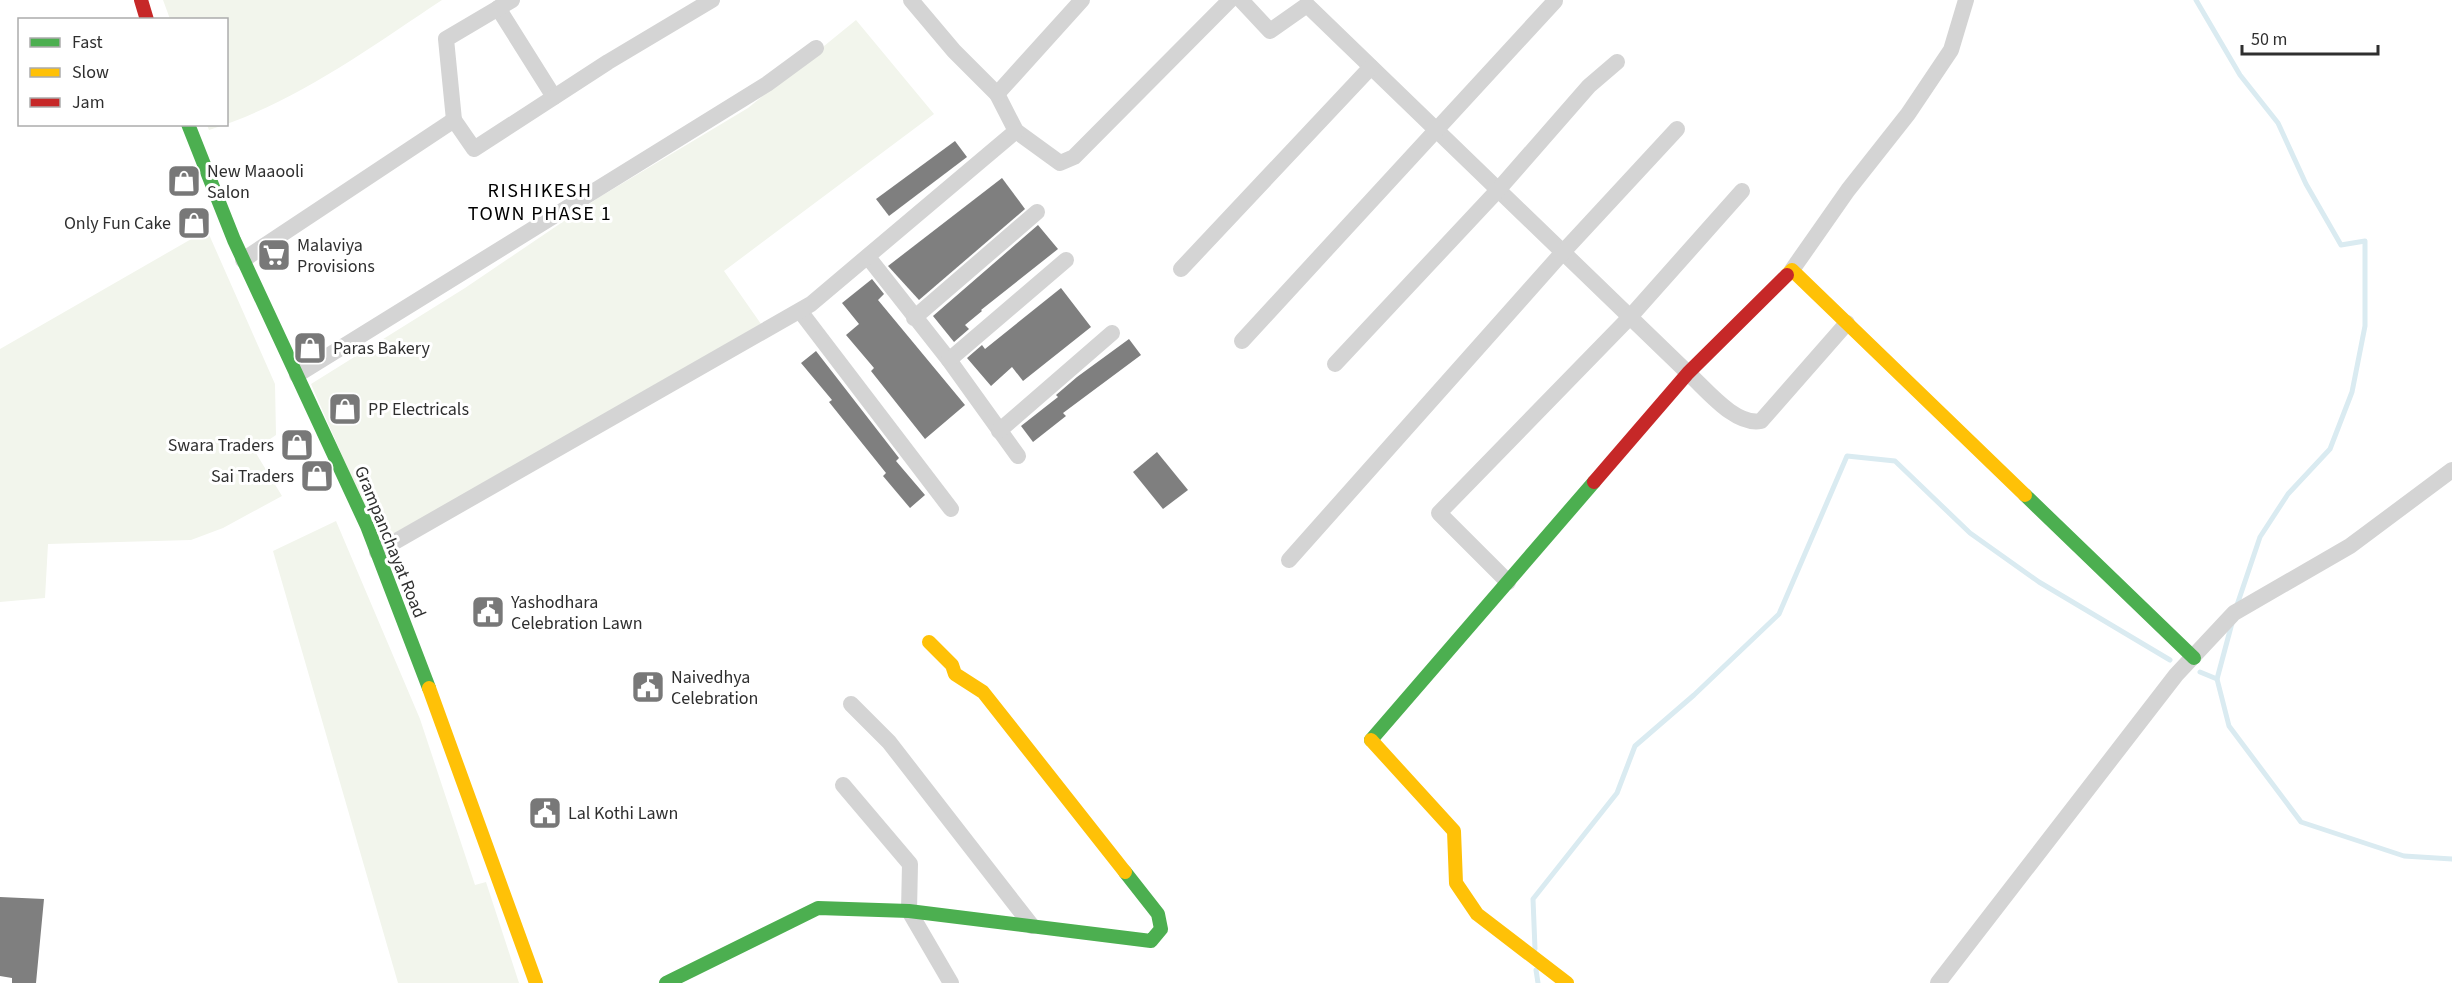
<svg xmlns="http://www.w3.org/2000/svg" width="2452" height="983" viewBox="0 0 2452 983" font-family="'Source Sans 3',sans-serif">
<style>
.green{fill:#f2f5ec}
.lines{fill:none;stroke-linecap:round;stroke-linejoin:round}
.stream{stroke:#daebf1;stroke-width:5}
.building{fill:#7f7f7f}
.street{stroke:#d4d4d4;stroke-width:16}
.fast{stroke:#4caf50;stroke-width:14}
.slow{stroke:#ffc107;stroke-width:14}
.jam{stroke:#c62828;stroke-width:14}
.labels{text-anchor:middle;dominant-baseline:central;stroke-width:6;stroke-linejoin:round;paint-order:stroke}
.poi-label{font-size:18px;fill:#2f2f2f;stroke:#fff;text-anchor:start}
.street-label{font-size:18px;fill:#2f2f2f;stroke:#fff}
.neighbourhood-label{font-size:20px;letter-spacing:1.5px;fill:#000;stroke:#fff}
</style>
<rect width="100%" height="100%" fill="#fff"/>
<g class="green">
<path d="M 163,0 L 442,0 C 368,49 295,103 209,130 L 207,125 L 226,124 L 226,20 L 170,19 Z"/>
<polygon points="856,20 934,114 724,271 761,324 381,545 311,384 465,288 598,198 748,108"/>
<polygon points="207,230 275,384 276,435 254,450 282,496 223,528 191,540 48,544 45,598 0,602 0,349"/>
<polygon points="336,521 420,719 475,885 486,882 519,983 398,983 273,551"/>
</g>
<g class="lines">
<g class="stream">
<polyline points="2196,0 2240,75 2278,123 2306,184 2341,245 2365,241 2365,326 2352,392 2330,449 2288,494 2260,537 2236,608"/>
<polyline points="2200,672 2217,679 2229,726 2301,822 2404,856 2452,859"/>
<polyline points="2217,679 2232,623"/>
<polyline points="1535,949 1533,899 1617,793 1635,746 1694,695 1779,614 1847,456 1895,461 1970,533 2039,582 2170,660"/>
<polyline points="1536,970 1538,983"/>
</g>
</g>
<g class="building">
<polygon points="955,141 967,157 889,216 876,199"/>
<polygon points="1002,178 1025,209 919,300 888,266"/>
<polygon points="1038,225 1058,249 981,310 982,311 965,325 969,329 954,342 933,316"/>
<polygon points="872,279 884,294 878,300 965,405 925,439 871,371 874,368 846,335 859,324 842,303"/>
<polygon points="1061,288 1091,327 1023,381 1012,367 991,386 967,358 982,345 985,349"/>
<polygon points="1129,339 1141,355 1063,413 1066,416 1033,442 1021,426 1058,397 1056,395 1077,377"/>
<polygon points="816,351 899,458 896,461 925,495 910,508 883,476 886,473 829,402 832,400 801,363"/>
<polygon points="1157,452 1188,490 1163,509 1133,472"/>
<polygon points="0,897 44,899 36,983 12,983 12,978 0,976"/>
</g>
<g class="lines">
<g class="street">
<polyline points="911,0 954,51 997,94 1016,131 1060,163 1074,157 1230,0"/>
<path d="M 1241,0 L 1270,31 L 1307,5 L 1688,373 C 1707,390 1735,426 1761,421 L 1847,323"/>
<polyline points="498,8 554,97"/>
<polyline points="997,94 1082,0"/>
<polyline points="454,120 446,39 512,0"/>
<polyline points="868,257 949,360 1018,456"/>
<polyline points="243,260 454,120 474,149 608,62 712,0"/>
<polyline points="1181,269 1371,67"/>
<polyline points="1792,270 1848,190 1908,114 1951,50 1966,0"/>
<polyline points="800,311 951,509"/>
<polyline points="914,318 1037,212"/>
<polyline points="1242,341 1555,1"/>
<polyline points="949,360 1066,260"/>
<polyline points="1335,364 1498,190 1589,86 1617,62"/>
<polyline points="297,375 767,84 816,48"/>
<polyline points="999,431 1112,333"/>
<polyline points="377,552 811,304 1016,131"/>
<polyline points="1289,560 1563,252 1677,129"/>
<polyline points="1508,582 1439,513 1630,317 1742,191"/>
<polyline points="851,704 889,742 1032,926"/>
<polyline points="843,785 910,864 909,911 951,983"/>
<polyline points="1938,983 2176,675 2234,613 2350,546 2452,470"/>
</g>
<g class="fast">
<polyline points="188,124 234,240 367,526 429,688"/>
<polyline points="2025,495 2194,658"/>
<polyline points="1371,740 1594,482"/>
<polyline points="666,983 818,908 909,911 1151,941 1161,929 1158,914 1125,872"/>
</g>
<g class="slow">
<polyline points="1787,275 1792,270 2025,495"/>
<polyline points="929,642 952,665 955,674 983,692 1125,872"/>
<polyline points="429,688 536,983"/>
<polyline points="1371,740 1454,831 1456,883 1477,914 1567,983"/>
</g>
<g class="jam">
<polyline points="141,0 147,20"/>
<polyline points="1594,482 1688,373 1787,275"/>
</g>
</g>
<defs>
<symbol id="shop-square" viewBox="-11 -11 22 22"><rect x="-9" y="-9" width="18" height="18" rx="4" fill="#787878" stroke="#fff"/><path d="M-5-2.5h2.3a2.7 3.5 0 0 1 5.4 0H5L5.5 6h-11ZM-1.5-2.5h3a1.5 2.3 0 0 0-3 0Z" fill="#fff"/></symbol>
<symbol id="supermarket-square" viewBox="-11 -11 22 22"><rect x="-9" y="-9" width="18" height="18" rx="4" fill="#787878" stroke="#fff"/><path d="M-6-5.5h2.5l.6 2H6L4.5 2H-2.5L-4.4-4H-6ZM-1.5 3.2a1.3 1.3 0 1 0 .1 0ZM3 3.2a1.3 1.3 0 1 0 .1 0Z" fill="#fff"/></symbol>
<symbol id="civic-square" viewBox="-11 -11 22 22"><rect x="-9" y="-9" width="18" height="18" rx="4" fill="#787878" stroke="#fff"/><path d="M-.6-6.5H3V-4.5H.6V-3L4-1V1h2V6H-6V1h2V-1L-.6-3ZM-1.2 2.5V6h2.4V2.5Z" fill="#fff"/></symbol>
</defs>
<g fill-rule="evenodd">
<use href="#shop-square" x="165" y="162" width="38" height="38"/>
<use href="#shop-square" x="175" y="204" width="38" height="38"/>
<use href="#supermarket-square" x="255" y="236" width="38" height="38"/>
<use href="#shop-square" x="291" y="329" width="38" height="38"/>
<use href="#shop-square" x="326" y="390" width="38" height="38"/>
<use href="#shop-square" x="278" y="426" width="38" height="38"/>
<use href="#shop-square" x="298" y="457" width="38" height="38"/>
<use href="#civic-square" x="469" y="593" width="38" height="38"/>
<use href="#civic-square" x="629" y="668" width="38" height="38"/>
<use href="#civic-square" x="526" y="794" width="38" height="38"/>
</g>
<g class="labels">
<g class="poi-label">
<text x="207" y="171">New Maaooli<tspan x="207" dy="21">Salon</tspan></text>
<text x="171" y="223" text-anchor="end">Only Fun Cake</text>
<text x="297" y="245">Malaviya<tspan x="297" dy="21">Provisions</tspan></text>
<text x="333" y="348">Paras Bakery</text>
<text x="368" y="409">PP Electricals</text>
<text x="274" y="445" text-anchor="end">Swara Traders</text>
<text x="294" y="476" text-anchor="end">Sai Traders</text>
<text x="511" y="602">Yashodhara<tspan x="511" dy="21">Celebration Lawn</tspan></text>
<text x="671" y="677">Naivedhya<tspan x="671" dy="21">Celebration</tspan></text>
<text x="568" y="813">Lal Kothi Lawn</text>
</g>
<g class="street-label">
<text transform="translate(390 542) rotate(68)">Grampanchayat Road</text>
</g>
<g class="neighbourhood-label">
<text x="540" y="191">RISHIKESH<tspan x="540" dy="23">TOWN PHASE 1</tspan></text>
</g>
</g>
<rect x="18" y="18" width="210" height="108" fill="#ffffff" stroke="#acacac" stroke-width="1.5"/>
<rect x="30" y="38" width="30" height="9" fill="#4caf50" stroke="#acacac" stroke-width="1.5"/>
<text x="72" y="48" font-size="18" fill="#2f2f2f">Fast</text>
<rect x="30" y="68" width="30" height="9" fill="#ffc107" stroke="#acacac" stroke-width="1.5"/>
<text x="72" y="78" font-size="18" fill="#2f2f2f">Slow</text>
<rect x="30" y="98" width="30" height="9" fill="#c62828" stroke="#acacac" stroke-width="1.5"/>
<text x="72" y="108" font-size="18" fill="#2f2f2f">Jam</text>
<path d="M2242 45v9h136v-9" fill="none" stroke="#2f2f2f" stroke-width="3"/>
<text x="2251" y="45" font-size="18" fill="#2f2f2f" stroke="#ffffff" stroke-width="4.5" paint-order="stroke">50 m</text>
</svg>
